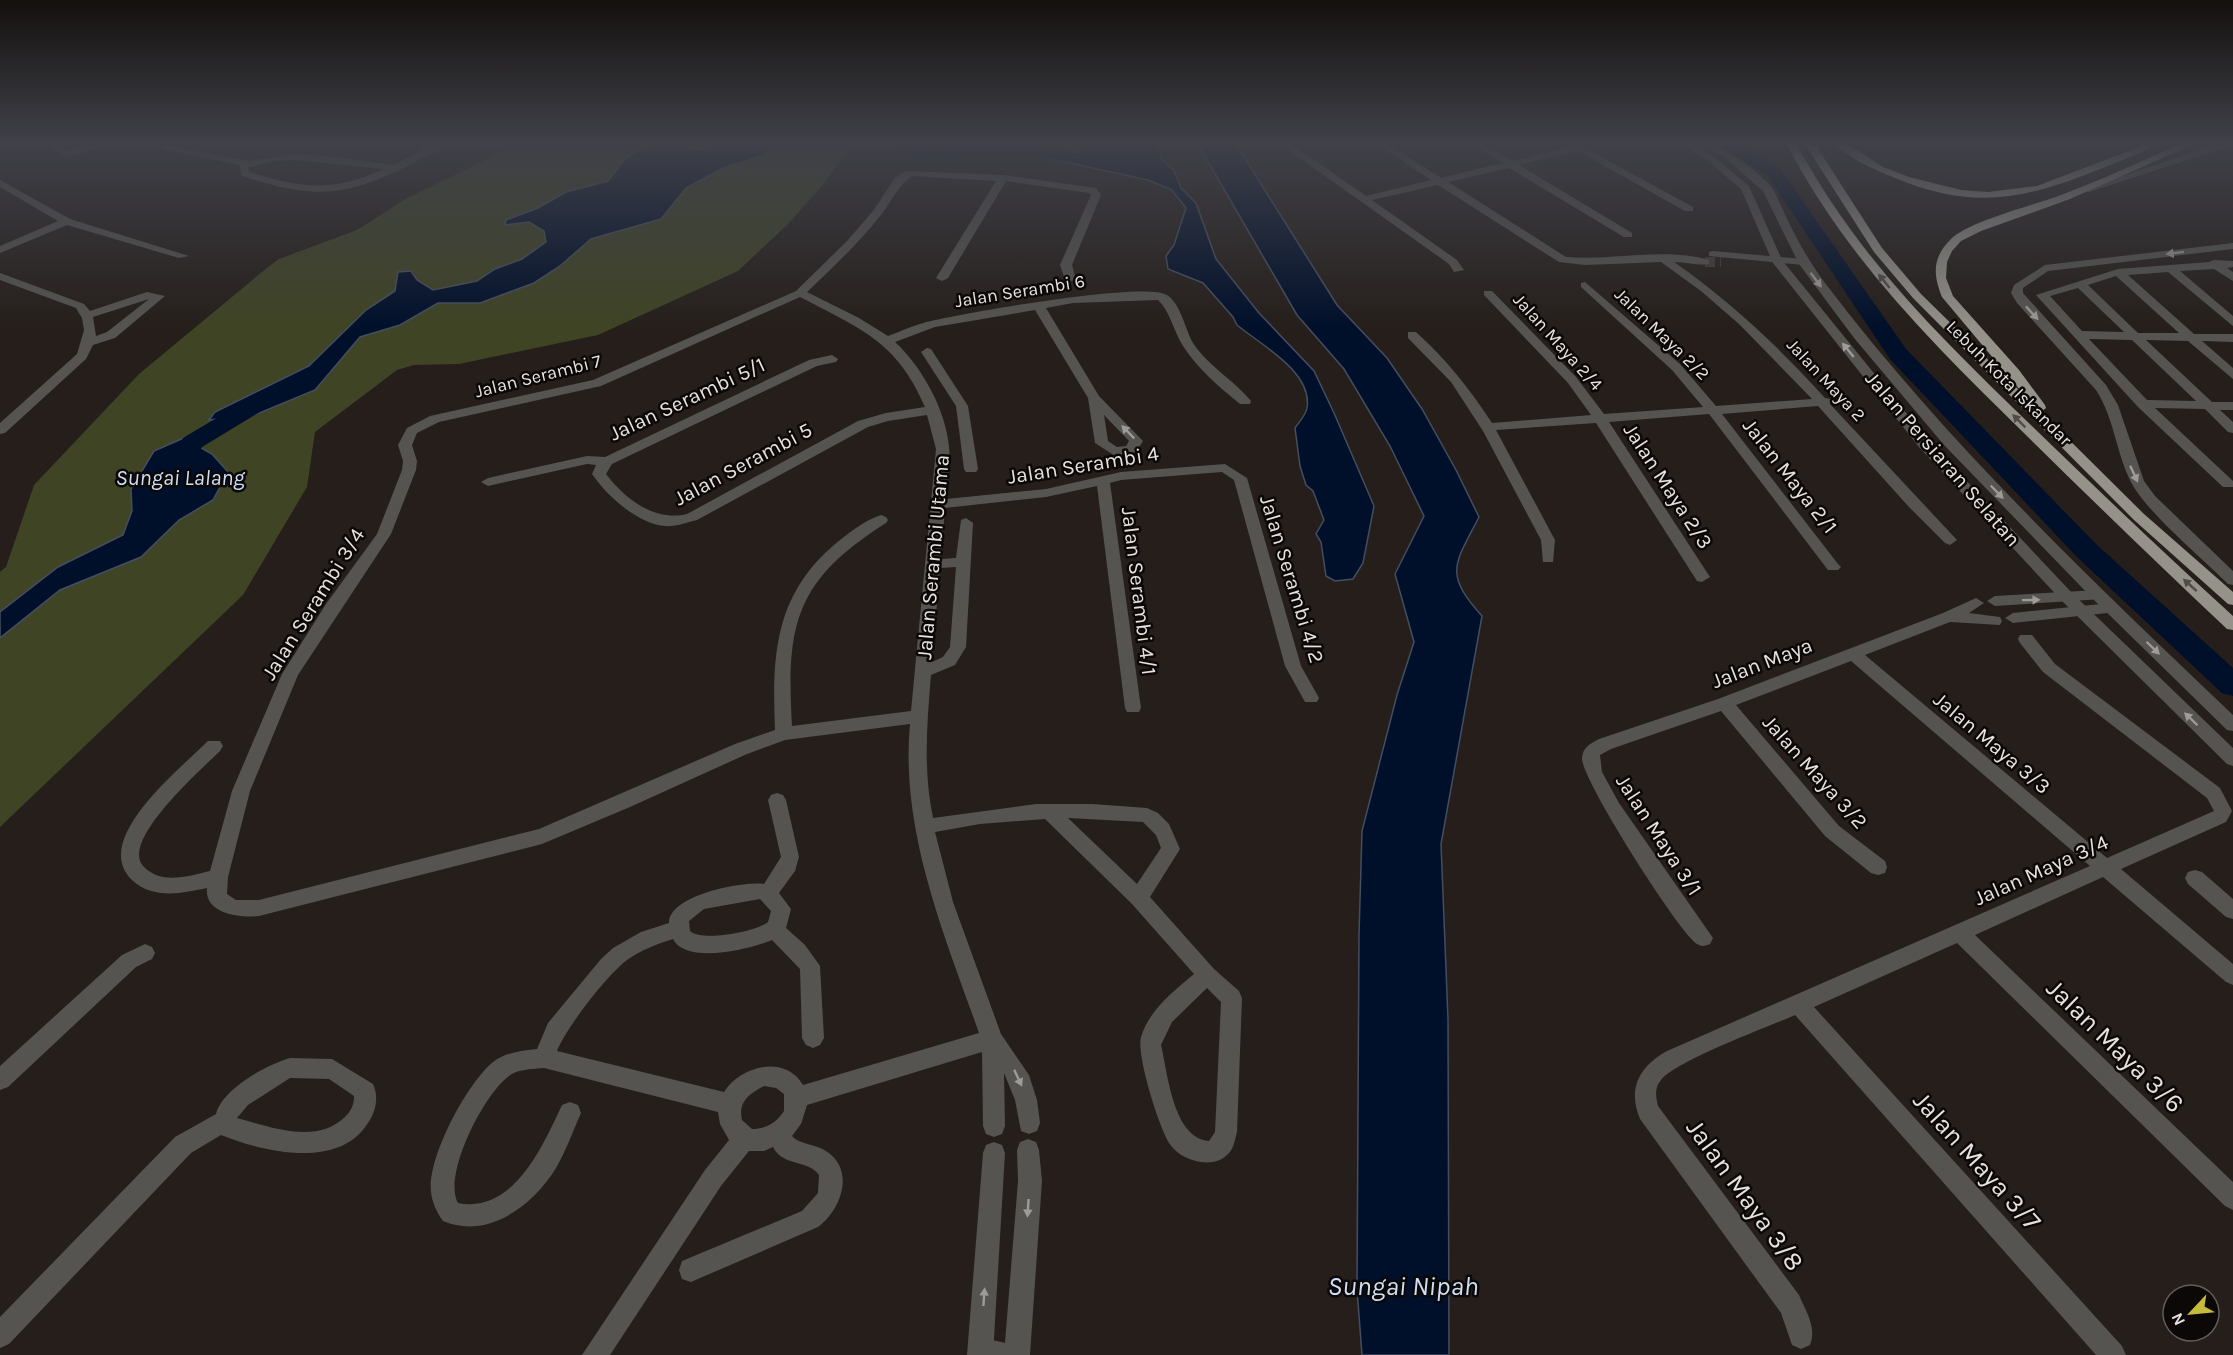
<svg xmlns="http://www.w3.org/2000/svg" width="2233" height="1355" viewBox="0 0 2233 1355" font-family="Karla,sans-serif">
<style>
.green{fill:#3f4424}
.water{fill:#000f2a;stroke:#454e60;stroke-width:1.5}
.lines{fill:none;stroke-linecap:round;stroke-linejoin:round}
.river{fill:#000f2a;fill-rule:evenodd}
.minor-tunnel{stroke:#423b38;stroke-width:10;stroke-dasharray:10 5;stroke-linecap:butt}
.minor{fill:#555450;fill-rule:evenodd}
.tertiary{fill:#555450;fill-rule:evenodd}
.trunk{fill:#95928a;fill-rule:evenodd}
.oneway{fill:#9e9b98}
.oneway2{fill:#504d48}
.labels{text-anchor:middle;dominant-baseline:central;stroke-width:5;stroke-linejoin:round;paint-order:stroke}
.far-street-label{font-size:18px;fill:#e7e2df;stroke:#0b0807}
.street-label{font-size:21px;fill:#e7e2df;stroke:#0b0807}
.water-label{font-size:22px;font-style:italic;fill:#ccdff6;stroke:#0b0807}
.near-street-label{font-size:26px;fill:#e7e2df;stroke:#0b0807}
.near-water-label{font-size:27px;font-style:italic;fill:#ccdff6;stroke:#0b0807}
</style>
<rect width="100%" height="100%" fill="#251e1a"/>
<polygon class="green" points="525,141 855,141 822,186 790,222 738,271 598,335 459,364 414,365 397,370 315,432 307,487 243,595 0,827 0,572 6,567 34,485 139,374 268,267 279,259 357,230 407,198"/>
<g class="water">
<polygon points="724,141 791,141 779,144 761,156 723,168 686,188 661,219 591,239 560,266 534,283 480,303 438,303 400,325 360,337 315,390 257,414 209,420 215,412 309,366 366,310 395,291 398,272 411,271 417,280 433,290 477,281 495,269 522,259 546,242 544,231 529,222 505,225 506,220 538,208 566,192 608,181 626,158 648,145 679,143 696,150 718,145"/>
<path d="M 1071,141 L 1152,141 L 1160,150 L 1162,160 L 1174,170 L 1181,188 L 1196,203 L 1216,259 L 1259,313 L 1314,371 L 1334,413 L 1374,506 L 1363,563 L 1353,579 L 1335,581 L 1326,576 L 1321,542 L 1316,534 L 1324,520 L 1313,491 L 1306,485 L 1300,466 L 1295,428 C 1299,422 1306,415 1307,408 C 1313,372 1261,345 1237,325 L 1233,317 L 1203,283 L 1168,269 L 1166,256 L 1174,245 L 1186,208 L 1172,190 L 1148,180 L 1005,149 C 1030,146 1055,156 1079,152 L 1078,146 Z"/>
<path d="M 1196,141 L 1234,141 L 1337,305 L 1387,358 L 1422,409 L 1456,470 L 1479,517 C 1455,564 1443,573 1482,616 L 1441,844 L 1448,1019 L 1449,1355 L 1362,1355 L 1357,1289 L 1359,935 L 1362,831 L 1397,695 L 1414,642 L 1395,574 L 1424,516 L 1390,446 L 1344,369 L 1297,315 Z"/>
<polygon points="186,437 192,443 212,454 228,472 213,500 179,520 141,557 60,590 0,638 0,612 58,567 123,535 132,511 131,489 154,451"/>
</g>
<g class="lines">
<g class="river">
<polygon points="886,141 908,141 923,149 1018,144 1091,155 1109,141 1129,141 1101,165 1095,166 1018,154 920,159"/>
<polygon points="1712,141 1733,141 1779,167 1906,349 2097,545 2233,668 2233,696 2222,693 2077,557 1890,359 1767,175"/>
<polygon points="268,390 276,392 280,397 276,402 202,447 182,485 173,488 164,485 160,480 183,438 260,392"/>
</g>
<polyline class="minor-tunnel" points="1705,262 1721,262"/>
<g class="minor">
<polygon points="43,141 54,141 67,151 105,141 121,141 65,157"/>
<path d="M 439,141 L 451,141 C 440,151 424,157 411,164 C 345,198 312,199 242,176 L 239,165 L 160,148 L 165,145 L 248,161 L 294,154 L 339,157 L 393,165 ZM 294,160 L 384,169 C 334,192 301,189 250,172 L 248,168 L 273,161 Z"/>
<path d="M 1276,141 L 1287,141 L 1366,196 L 1431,180 L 1372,141 L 1383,141 L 1441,178 L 1502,163 L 1467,141 L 1479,141 L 1512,161 L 1571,147 L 1567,144 L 1572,141 L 1693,207 L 1693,211 L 1685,211 L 1578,151 L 1519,165 L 1632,233 L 1632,237 L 1624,237 L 1509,168 L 1448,182 L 1566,257 C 1613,261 1664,247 1709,260 L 1709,264 C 1698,266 1686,262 1674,262 C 1730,301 1779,347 1825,398 L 1830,399 L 1830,404 L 1957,540 L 1950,545 L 1945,543 L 1909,507 L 1818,406 L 1722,414 L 1838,564 L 1841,567 L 1838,570 L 1828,570 L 1709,414 L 1609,422 L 1710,577 L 1702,582 L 1697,581 L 1596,423 L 1496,430 L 1555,540 L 1553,562 L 1543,562 L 1541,540 L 1483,431 L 1451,382 L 1408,338 L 1408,332 L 1416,332 C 1446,359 1470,389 1492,423 L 1591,415 L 1568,383 L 1484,295 L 1484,291 L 1492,291 L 1576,377 L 1604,414 L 1703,407 L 1672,370 L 1581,287 L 1581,283 L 1585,282 L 1680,364 L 1716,406 L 1812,399 L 1739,324 L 1701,291 L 1661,262 L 1585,265 L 1559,262 L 1438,185 L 1372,200 L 1457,260 L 1464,270 L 1454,272 L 1449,264 Z"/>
<polygon points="2227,141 2233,141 2233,145 2089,192 2080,190"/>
<path d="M 906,171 L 1003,175 L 1096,188 L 1101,195 L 1072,265 L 1076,280 L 1066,282 L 1060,265 L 1091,195 L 1089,193 L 1006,181 L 948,278 L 942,281 L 936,278 L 996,181 L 912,176 C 897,186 891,203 880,216 C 858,244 832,268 807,292 L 859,318 L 888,336 C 902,331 916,324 931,321 C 965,313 1144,281 1167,295 C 1181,304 1185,329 1193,343 C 1209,367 1234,380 1251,401 L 1250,404 L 1240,404 C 1219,387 1198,369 1183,346 C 1174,332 1170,311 1158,300 L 1073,303 L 1046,308 L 1099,396 L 1143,441 L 1136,452 L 1115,456 L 1095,443 L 1088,398 L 1035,310 L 935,327 L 895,342 C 923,368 946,411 949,447 C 951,464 947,482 946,499 L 1046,489 L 1121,472 L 1225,464 L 1247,478 L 1301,666 L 1319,698 L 1317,702 L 1305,702 L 1285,666 L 1234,480 L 1222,472 L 1121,480 L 1110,483 L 1141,708 L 1139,712 L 1127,712 L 1125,708 L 1097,486 L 1046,497 L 945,508 L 941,559 L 956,558 L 961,520 L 966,518 L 973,523 L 966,647 L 955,665 L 931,675 C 927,724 923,769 933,818 L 1036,804 L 1092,804 L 1147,808 L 1158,813 L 1169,824 L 1180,849 L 1150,897 L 1214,969 L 1239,991 L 1242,998 L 1237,1132 C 1235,1139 1234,1148 1229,1153 C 1214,1171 1180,1161 1169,1143 C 1159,1127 1136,1055 1141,1037 C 1149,1010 1173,992 1194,974 L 1132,904 L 1045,819 L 980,824 L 935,832 L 953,902 L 1001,1034 L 1029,1075 L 1037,1100 L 1040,1123 L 1037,1131 L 1029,1134 L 1021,1131 L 1015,1100 L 1004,1073 L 1005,1126 L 1002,1134 L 994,1137 L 986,1134 L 983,1126 L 982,1052 L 807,1105 L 801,1124 L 792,1136 C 800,1145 816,1144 826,1151 C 856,1170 841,1210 818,1227 L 691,1282 L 682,1279 L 679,1270 L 682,1261 L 802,1211 L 818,1193 L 819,1175 C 808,1159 783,1167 773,1147 L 764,1151 L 749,1151 L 721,1186 L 610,1355 L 582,1355 L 705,1170 L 729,1140 L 720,1124 L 718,1112 L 544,1068 C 534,1069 521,1069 512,1074 C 486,1089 442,1175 458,1203 C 514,1214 543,1145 562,1105 L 570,1102 L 578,1105 L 581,1113 C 573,1131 566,1151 556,1168 C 533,1206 487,1240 443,1221 C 437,1213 432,1202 431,1192 C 427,1158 467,1083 493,1062 C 505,1053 522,1050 537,1049 L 548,1023 L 601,959 L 613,948 L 641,932 L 669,923 C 669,895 743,881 764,884 L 781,857 L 768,800 L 771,795 L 777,793 L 783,795 L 786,800 L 799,857 L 795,871 L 779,893 L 791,909 L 786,928 L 805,945 L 820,966 L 824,1038 L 820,1045 L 813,1048 L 806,1045 L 802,1038 L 800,969 L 772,940 C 751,949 686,965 673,939 C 657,944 641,950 627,960 C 607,975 566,1028 557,1051 L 724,1092 C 740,1066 785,1054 803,1085 L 979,1033 C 944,934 900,831 910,724 L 785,740 L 747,754 L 630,807 L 542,844 L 259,916 C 240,918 204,914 207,888 C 183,893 153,900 132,880 C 90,840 180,769 208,741 L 220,741 L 223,746 L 220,751 C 202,769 118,842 144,867 C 162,885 189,876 210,871 L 232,791 L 282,674 L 326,604 L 377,534 L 402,470 L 403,461 L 398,445 L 407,428 L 430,416 L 593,380 L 796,291 L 847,241 L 873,211 L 895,178 ZM 800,297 C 859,328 897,341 925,407 L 886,413 L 858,421 L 687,514 C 655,522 625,499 606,474 L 612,464 L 817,366 L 836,362 L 838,359 L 832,355 L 809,360 L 605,457 L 587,456 L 488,478 L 481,482 L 488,486 L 587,464 L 596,465 L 592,474 C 607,496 637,523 664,526 C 675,527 686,523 697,520 L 868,427 L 888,421 L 927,415 L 936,449 L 911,711 L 792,726 C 786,623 796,580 886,523 L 888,520 L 886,517 L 881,515 C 865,520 847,534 834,545 C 774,596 772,657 775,730 L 735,744 L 539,829 L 259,900 L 236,900 L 227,894 L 228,877 L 250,791 L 298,675 L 391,534 L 416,470 L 417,461 L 412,445 L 417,433 L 439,422 L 601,386 ZM 1104,415 L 1129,441 L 1126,446 L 1117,447 L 1108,441 ZM 956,567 L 950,647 L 943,657 L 932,662 L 940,568 ZM 1068,818 L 1143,822 L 1156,835 L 1161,848 L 1137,884 ZM 760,899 L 771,911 L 768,922 C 756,932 702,942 690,931 L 689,921 L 704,909 ZM 1207,988 L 1221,1002 L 1215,1132 L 1209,1141 C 1173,1138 1168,1074 1161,1045 L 1172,1022 ZM 764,1086 L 776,1088 L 784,1094 L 784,1111 C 776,1123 766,1129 752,1129 L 742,1120 C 738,1102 749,1094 764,1086 Z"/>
<polygon points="0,180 70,219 189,256 179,258 67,225 0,253 0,246 58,221 0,187"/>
<path d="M 2233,243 L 2233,249 L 2048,271 L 2023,288 L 2023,293 L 2106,385 L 2118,405 L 2144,481 L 2155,496 L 2233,571 L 2233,585 L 2228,584 C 2203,559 2143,509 2130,480 C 2116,451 2114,418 2096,390 L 2017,303 L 2011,293 L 2014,285 L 2045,265 Z"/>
<polygon points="1713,251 1803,259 1809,262 1803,265 1709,256 1709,252"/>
<path d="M 2214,260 L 2233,261 L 2233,267 L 2227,268 L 2233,272 L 2233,281 L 2214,269 L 2180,271 L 2233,316 L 2233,326 L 2168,272 L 2128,275 L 2194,334 L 2233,334 L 2233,342 L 2202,341 L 2233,368 L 2233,379 L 2188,341 L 2146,340 L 2212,402 L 2233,402 L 2233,410 L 2220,410 L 2233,422 L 2233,433 L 2228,432 L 2205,409 L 2155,408 L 2233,481 L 2233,487 L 2223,487 L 2138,407 L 2036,295 L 2118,269 L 2209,262 ZM 2116,276 L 2179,333 L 2138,333 L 2088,285 ZM 2078,288 L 2124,332 L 2082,331 L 2050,296 ZM 2089,339 L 2132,340 L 2196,401 L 2147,400 Z"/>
<path d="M 0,273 L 84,304 L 90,311 L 147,292 L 165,296 L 115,338 L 93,345 L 86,359 L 5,433 L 0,434 L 0,423 L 77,354 L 84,330 L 82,318 L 76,308 L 0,280 ZM 149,299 L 107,332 L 96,336 L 93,317 Z"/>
<polygon points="927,348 931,349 968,406 978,469 976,472 966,472 964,469 956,406 921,352"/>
<polygon points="2098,590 2103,591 2106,595 2103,599 1995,606 1987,601 1995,596"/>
<path d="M 1976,598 L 1984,603 L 1969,613 L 2000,617 L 2002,621 L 2000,625 L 1950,622 L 1865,655 L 2107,858 L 2214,811 L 2207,798 L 2043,672 L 2020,643 L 2018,639 L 2020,635 L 2032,635 L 2055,664 L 2220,788 L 2232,811 L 2226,822 L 2121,869 L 2233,964 L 2233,985 L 2226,982 L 2103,877 L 1975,935 L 2233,1182 L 2233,1210 L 2225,1206 L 1957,943 L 1814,1007 L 2122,1346 L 2126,1355 L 2096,1355 L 1795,1015 C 1766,1028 1678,1060 1661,1080 C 1654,1088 1656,1097 1658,1106 L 1799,1295 C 1806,1311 1817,1328 1810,1345 L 1801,1349 L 1792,1345 L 1781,1313 L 1640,1119 C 1627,1088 1640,1066 1667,1051 L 2090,866 L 1851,661 L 1736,705 L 1839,826 L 1885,861 L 1887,867 L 1885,873 L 1878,875 L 1871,873 L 1825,836 L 1721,711 L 1611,749 L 1600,755 L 1602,772 L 1619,803 L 1713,938 L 1710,944 C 1705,946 1702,947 1697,944 C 1679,933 1580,777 1582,758 C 1583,747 1590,744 1599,739 L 1718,699 L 1943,613 Z"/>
<polygon points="2111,603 2119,608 2117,612 2013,623 2005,618 2013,613"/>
<polygon points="2195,870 2202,872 2233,899 2233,919 2226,917 2188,884 2185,878 2188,872"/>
<polygon points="145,944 152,947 155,953 152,959 136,967 8,1087 0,1090 0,1066 122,955"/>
<path d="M 290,1058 L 332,1059 L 373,1084 C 379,1097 376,1111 368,1123 C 339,1170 263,1152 221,1135 L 191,1153 L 9,1344 L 0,1348 L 0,1317 L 175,1137 L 216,1114 C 222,1089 266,1065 290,1058 ZM 290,1078 L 329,1079 L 354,1096 C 354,1105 351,1111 345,1117 C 316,1145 270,1127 237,1118 L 248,1105 Z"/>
<polygon points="1028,1139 1036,1142 1039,1150 1042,1181 1030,1355 1004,1355 1018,1181 1017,1150 1020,1142"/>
<polygon points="994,1142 1002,1145 1005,1153 993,1355 967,1355 983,1153 986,1145"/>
</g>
<g class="tertiary">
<polygon points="1676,141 1688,141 1713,156 1749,186 1782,260 1929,441 2073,594 2233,748 2233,766 2227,764 2063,602 1919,447 1773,263 1741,189 1707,160"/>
<path d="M 1697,141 C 1717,141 1760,172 1772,188 C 1778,198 1783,210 1788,221 C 1799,243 1810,263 1825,283 C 1945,441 2089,578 2233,715 L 2233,731 L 2227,730 L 2093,599 L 1944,445 L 1854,338 L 1799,264 L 1763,191 L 1724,157 Z"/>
<polygon points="992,1340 1019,1346 1023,1355 967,1355 971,1346"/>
</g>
<g class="trunk">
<path d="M 1785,141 L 1795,141 C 1858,259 1940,337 2035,429 C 2100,492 2166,555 2233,616 L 2233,630 L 2227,629 C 2160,566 2094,502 2028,437 C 1934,345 1846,259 1785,141 Z"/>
<path d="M 1803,141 L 1813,141 L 1882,248 L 1921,294 L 2025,396 L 1942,297 C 1933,274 1932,258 1951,239 C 1969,221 2035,205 2061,195 C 2104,179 2146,159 2188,141 L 2201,141 L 2070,199 L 1981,231 L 1961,241 L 1952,251 L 1947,262 L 1946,278 L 1953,296 L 2019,370 L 2045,405 L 2046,408 L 2041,412 L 2144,514 L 2233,592 L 2233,605 L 2228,604 L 2134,520 L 1913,298 L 1874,252 Z"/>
<path d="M 1832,141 L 1843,141 L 1883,167 L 1909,177 L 1961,190 L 1988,192 L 2037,186 L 2139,147 L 2146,141 L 2157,141 L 2145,151 C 2054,187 1994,220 1895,178 C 1873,169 1849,159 1832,141 Z"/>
</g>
</g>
<defs><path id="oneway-solid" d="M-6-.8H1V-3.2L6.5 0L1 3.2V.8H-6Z" transform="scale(1.5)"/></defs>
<g class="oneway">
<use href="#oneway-solid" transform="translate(2175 253) rotate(173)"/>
<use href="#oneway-solid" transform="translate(1816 280) rotate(53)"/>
<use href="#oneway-solid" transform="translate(2032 313) rotate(47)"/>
<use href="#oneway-solid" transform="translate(1848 350) rotate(-129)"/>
<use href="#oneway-solid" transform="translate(1128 432) rotate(-134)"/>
<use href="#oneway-solid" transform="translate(2134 474) rotate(65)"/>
<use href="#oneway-solid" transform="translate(1997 492) rotate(46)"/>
<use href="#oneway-solid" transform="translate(2031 600) rotate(-1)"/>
<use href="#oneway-solid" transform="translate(2153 648) rotate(44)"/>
<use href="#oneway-solid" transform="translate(2191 719) rotate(-136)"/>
<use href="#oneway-solid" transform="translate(1018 1078) rotate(65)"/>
<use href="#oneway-solid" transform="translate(1028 1208) rotate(94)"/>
<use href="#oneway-solid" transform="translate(984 1297) rotate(-86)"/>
</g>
<g class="oneway2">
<use href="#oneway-solid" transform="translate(1884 281) rotate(-129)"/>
<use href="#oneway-solid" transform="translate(2019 421) rotate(-135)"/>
<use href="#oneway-solid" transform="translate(2190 585) rotate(-138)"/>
</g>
<linearGradient id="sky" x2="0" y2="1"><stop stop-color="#14100e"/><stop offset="0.43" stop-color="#404149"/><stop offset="1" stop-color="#404149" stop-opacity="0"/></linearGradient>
<rect width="2233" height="331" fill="url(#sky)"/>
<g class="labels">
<g class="far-street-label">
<text transform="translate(1020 291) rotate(-9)">Jalan Serambi 6</text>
<text transform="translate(1662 334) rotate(44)">Jalan Maya 2/2</text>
<text transform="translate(1558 342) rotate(48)">Jalan Maya 2/4</text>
<text transform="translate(538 376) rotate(-14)">Jalan Serambi 7</text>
<text transform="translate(1826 380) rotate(47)">Jalan Maya 2</text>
<text transform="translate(2009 383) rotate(45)">Lebuh Kota Iskandar</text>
</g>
<g class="street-label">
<text transform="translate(687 399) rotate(-25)">Jalan Serambi 5/1</text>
<text transform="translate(1943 459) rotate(49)">Jalan Persiaran Selatan</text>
<text transform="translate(743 464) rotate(-28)">Jalan Serambi 5</text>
<text transform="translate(1083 465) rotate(-9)">Jalan Serambi 4</text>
<text transform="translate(1790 476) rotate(52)">Jalan Maya 2/1</text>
<text transform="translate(1668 486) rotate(57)">Jalan Maya 2/3</text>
<text transform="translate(933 557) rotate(-85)">Jalan Serambi Utama</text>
<text transform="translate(1292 579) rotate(73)">Jalan Serambi 4/2</text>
<text transform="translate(1139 591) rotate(83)">Jalan Serambi 4/1</text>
<text transform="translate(313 604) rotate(-58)">Jalan Serambi 3/4</text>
<text transform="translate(1762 663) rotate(-21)">Jalan Maya</text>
<text transform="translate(1992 743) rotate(40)">Jalan Maya 3/3</text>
<text transform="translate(1815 772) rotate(48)">Jalan Maya 3/2</text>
<text transform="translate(1659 835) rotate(57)">Jalan Maya 3/1</text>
<text transform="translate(2041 870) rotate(-24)">Jalan Maya 3/4</text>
</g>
<g class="water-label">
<text x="180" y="478">Sungai Lalang</text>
</g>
<g class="near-street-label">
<text transform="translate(2115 1046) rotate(44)">Jalan Maya 3/6</text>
<text transform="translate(1977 1161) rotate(48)">Jalan Maya 3/7</text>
<text transform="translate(1745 1195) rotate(54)">Jalan Maya 3/8</text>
</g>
<g class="near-water-label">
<text x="1403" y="1286">Sungai Nipah</text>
</g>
</g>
<g transform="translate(2191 1313) rotate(244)"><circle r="28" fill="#0b0807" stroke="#635f5d" stroke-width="1.5"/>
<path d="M0-4.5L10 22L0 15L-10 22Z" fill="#c6bc3c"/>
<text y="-9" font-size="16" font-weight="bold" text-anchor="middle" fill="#e7e2df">N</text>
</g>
</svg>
